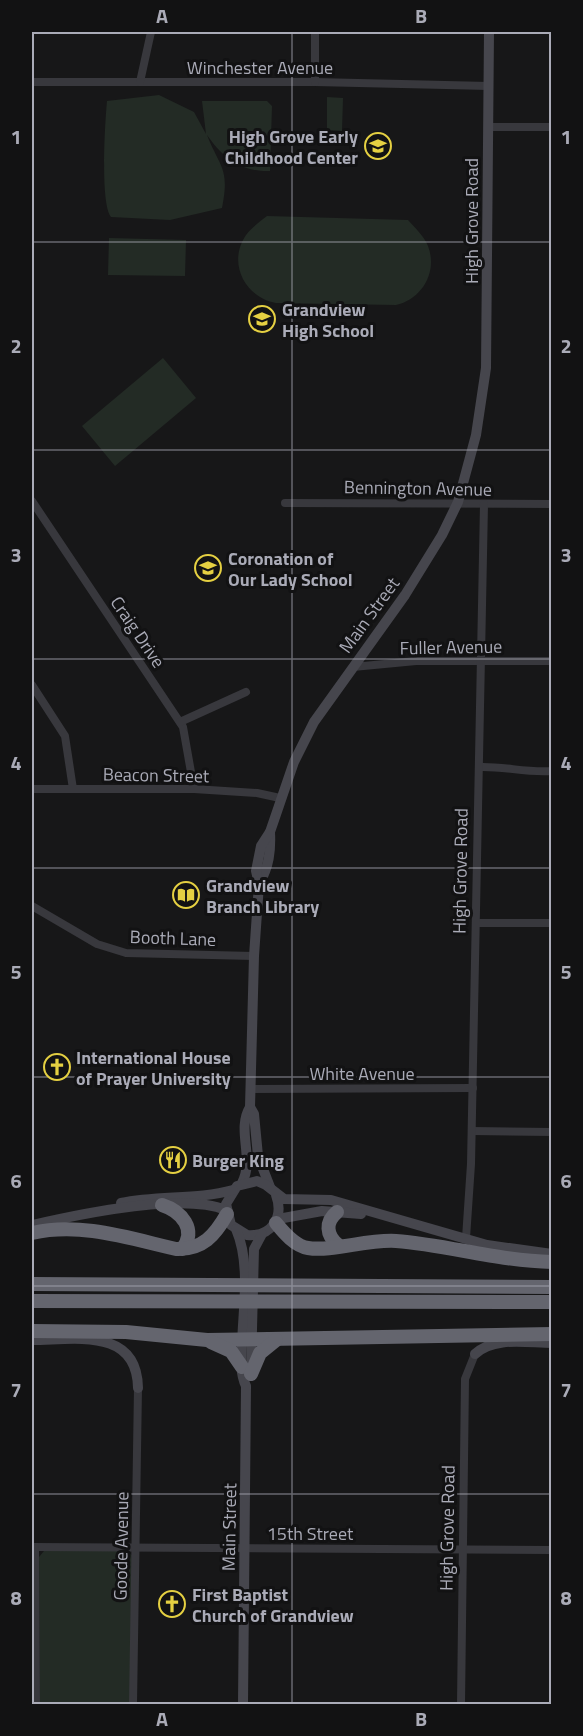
<svg xmlns="http://www.w3.org/2000/svg" width="583" height="1736" viewBox="0 0 583 1736" font-family="'Titillium Web',sans-serif">
<style>
.green{fill:#232b25}
.lines{fill:none;stroke-linecap:round;stroke-linejoin:round}
.street{stroke:#38383d;stroke-width:8}
.secondary{stroke:#46464d;stroke-width:10}
.highway{stroke:#64656e;stroke-width:14}
.grid{fill:none;stroke:#aaabb7;stroke-width:1.5;stroke-opacity:0.55}
.labels{text-anchor:middle;dominant-baseline:central;stroke-width:6;stroke-linejoin:round;paint-order:stroke}
.street-label{font-size:18px;fill:#aaabb7;stroke:#121213}
.poi-label{font-size:18px;font-weight:bold;fill:#aaabb7;stroke:#121213;text-anchor:start}
.neatline{fill:none;stroke:#aaabb7;stroke-width:2}
.grid-label{font-size:20px;text-anchor:middle;font-weight:bold;fill:#aaabb7}
</style>
<rect width="100%" height="100%" fill="#171718"/>
<g class="green">
<path d="M 159,95 L 194,112 L 206,134 L 202,101 L 267,101 L 272,106 L 270,171 C 241,172 222,157 207,135 C 220,168 230,168 222,208 L 170,220 L 111,217 C 100,203 105,123 107,101 Z"/>
<polygon points="327,97 343,98 342,131 327,130"/>
<path d="M 267,216 L 408,220 C 415,228 424,236 428,246 C 438,272 422,299 396,305 L 276,303 C 247,298 229,267 243,240 C 248,230 258,223 267,216 Z"/>
<polygon points="109,238 186,240 185,276 108,275"/>
<polygon points="163,358 196,398 115,466 82,426"/>
<polygon points="44,1551 124,1551 132,1555 130,1704 40,1704 39,1557"/>
</g>
<g class="lines">
<g class="street">
<polyline points="32,82 315,82 489,86"/>
<polyline points="140,82 151,32"/>
<polyline points="315,82 315,32"/>
<polyline points="488,127 552,127"/>
<polyline points="32,501 183,727 194,789"/>
<polyline points="285,503 552,504"/>
<polyline points="353,667 416,661 552,661"/>
<polyline points="32,685 65,736 73,789"/>
<polyline points="180,722 246,692"/>
<path d="M 479,767 C 504,766 526,773 552,771"/>
<polyline points="32,789 194,789 257,793 280,798"/>
<polyline points="32,906 97,944 126,953 254,956"/>
<polyline points="476,923 552,923"/>
<polyline points="251,1089 473,1088"/>
<polyline points="472,1131 552,1132"/>
<polyline points="466,1238 471,1164 484,504"/>
<polyline points="32,1547 552,1550"/>
<polyline points="35,1548 36,1704"/>
<polyline points="133,1704 138,1388"/>
<polyline points="461,1704 465,1379 475,1354"/>
</g>
<g class="secondary">
<path d="M 259,884 C 269,867 271,851 270,832"/>
<path d="M 242,1183 C 255,1158 236,1130 250,1107"/>
<polyline points="270,1187 258,1156 254,1114 250,1107 254,956 259,884 256,871 261,846 270,832 294,762 314,722 405,595 442,535 458,502 476,435 486,368 489,32"/>
<path d="M 276,1195 C 284,1217 272,1237 247,1235 L 231,1225 L 226,1204 L 237,1186 L 257,1181 L 266,1185 L 284,1199 L 331,1200 L 487,1245 L 552,1254"/>
<path d="M 121,1203 C 158,1195 197,1200 233,1190"/>
<polyline points="278,1219 322,1211 361,1214"/>
<path d="M 32,1225 C 80,1214 181,1192 226,1210"/>
<path d="M 236,1229 C 251,1264 243,1308 242,1345 C 241,1358 240,1374 246,1386 L 243,1704"/>
<path d="M 32,1340 C 75,1340 137,1327 138,1388"/>
<path d="M 475,1354 C 494,1336 527,1343 552,1343"/>
<polyline points="251,1369 254,1249 262,1234"/>
</g>
<g class="highway">
<path d="M 162,1205 C 181,1211 198,1230 182,1249"/>
<path d="M 337,1212 C 325,1222 326,1235 338,1245"/>
<path d="M 276,1223 C 284,1233 295,1246 308,1248 C 332,1252 368,1239 396,1241 C 448,1245 499,1261 552,1262"/>
<path d="M 32,1233 C 81,1222 128,1238 176,1249 C 203,1250 215,1235 227,1214"/>
<polyline points="32,1284 552,1287"/>
<polyline points="32,1301 552,1302"/>
<polyline points="32,1331 126,1332 207,1340 552,1334"/>
<polyline points="211,1342 231,1351 242,1367"/>
<polyline points="251,1374 260,1353 276,1340"/>
</g>
</g>
<path class="grid" d="M 292,32 L 292,1704M 32,242 L 552,242M 32,450 L 552,450M 32,659 L 552,659M 32,868 L 552,868M 32,1077 L 552,1077M 32,1286 L 552,1286M 32,1494 L 552,1494"/>
<defs>
<symbol id="school-ring" viewBox="-11 -11 22 22"><circle r="9.5" fill="#121213" stroke="#e5d042" stroke-width="1.5"/><path d="M0-5L7-2L0 1L-7-2ZM-4 1L0 2.5L4 1V4Q0 6-4 4Z" fill="#e5d042"/></symbol>
<symbol id="library-ring" viewBox="-11 -11 22 22"><circle r="9.5" fill="#121213" stroke="#e5d042" stroke-width="1.5"/><path d="M-6-4Q-3-5.5-.7-3.5V5Q-3 3-6 4ZM6-4Q3-5.5 .7-3.5V5Q3 3 6 4Z" fill="#e5d042"/></symbol>
<symbol id="church-ring" viewBox="-11 -11 22 22"><circle r="9.5" fill="#121213" stroke="#e5d042" stroke-width="1.5"/><path d="M-1.2-6h2.4v3.5h3.3v2.4h-3.3V6h-2.4V-.1h-3.3v-2.4h3.3Z" fill="#e5d042"/></symbol>
<symbol id="restaurant-ring" viewBox="-11 -11 22 22"><circle r="9.5" fill="#121213" stroke="#e5d042" stroke-width="1.5"/><path d="M-5-6h1v4h1v-4h1v4h1v-4h1v5L-1.5 .5V6h-2V.5L-5-1ZM5-6V6H3V1.5H1.5Q1.5-4 5-6Z" fill="#e5d042"/></symbol>
</defs>
<g fill-rule="evenodd">
<use href="#school-ring" x="363" y="131" width="30" height="30"/>
<use href="#school-ring" x="247" y="304" width="30" height="30"/>
<use href="#school-ring" x="193" y="553" width="30" height="30"/>
<use href="#library-ring" x="171" y="880" width="30" height="30"/>
<use href="#church-ring" x="42" y="1052" width="30" height="30"/>
<use href="#restaurant-ring" x="158" y="1145" width="30" height="30"/>
<use href="#church-ring" x="157" y="1589" width="30" height="30"/>
</g>
<g class="labels">
<g class="street-label">
<text x="260" y="67">Winchester Avenue</text>
<text transform="translate(471 221) rotate(-90)">High Grove Road</text>
<text transform="translate(418 488) rotate(1)">Bennington Avenue</text>
<text transform="translate(369 615) rotate(-54)">Main Street</text>
<text transform="translate(138 632) rotate(56)">Craig Drive</text>
<text transform="translate(451 647) rotate(-1)">Fuller Avenue</text>
<text transform="translate(156 775) rotate(1)">Beacon Street</text>
<text transform="translate(460 871) rotate(-89)">High Grove Road</text>
<text transform="translate(173 938) rotate(2)">Booth Lane</text>
<text x="362" y="1073">White Avenue</text>
<text transform="translate(229 1527) rotate(-89)">Main Street</text>
<text transform="translate(447 1528) rotate(-89)">High Grove Road</text>
<text x="310" y="1533">15th Street</text>
<text transform="translate(121 1546) rotate(-89)">Goode Avenue</text>
</g>
<g class="poi-label">
<text x="358" y="136" text-anchor="end">High Grove Early<tspan x="358" dy="21">Childhood Center</tspan></text>
<text x="282" y="309">Grandview<tspan x="282" dy="21">High School</tspan></text>
<text x="228" y="558">Coronation of<tspan x="228" dy="21">Our Lady School</tspan></text>
<text x="206" y="885">Grandview<tspan x="206" dy="21">Branch Library</tspan></text>
<text x="76" y="1057">International House<tspan x="76" dy="21">of Prayer University</tspan></text>
<text x="192" y="1160">Burger King</text>
<text x="192" y="1594">First Baptist<tspan x="192" dy="21">Church of Grandview</tspan></text>
</g>
</g>
<rect width="583" height="1736" fill="none" stroke="#121213" stroke-width="66"/>
<rect x="33" y="33" width="517" height="1670" class="neatline"/>
<g class="grid-label">
<text x="162" y="23">A</text>
<text x="421" y="23">B</text>
<text x="16" y="144">1</text>
<text x="566" y="144">1</text>
<text x="16" y="353">2</text>
<text x="566" y="353">2</text>
<text x="16" y="562">3</text>
<text x="566" y="562">3</text>
<text x="16" y="770">4</text>
<text x="566" y="770">4</text>
<text x="16" y="979">5</text>
<text x="566" y="979">5</text>
<text x="16" y="1188">6</text>
<text x="566" y="1188">6</text>
<text x="16" y="1397">7</text>
<text x="566" y="1397">7</text>
<text x="16" y="1605">8</text>
<text x="566" y="1605">8</text>
<text x="162" y="1726">A</text>
<text x="421" y="1726">B</text>
</g>
</svg>
